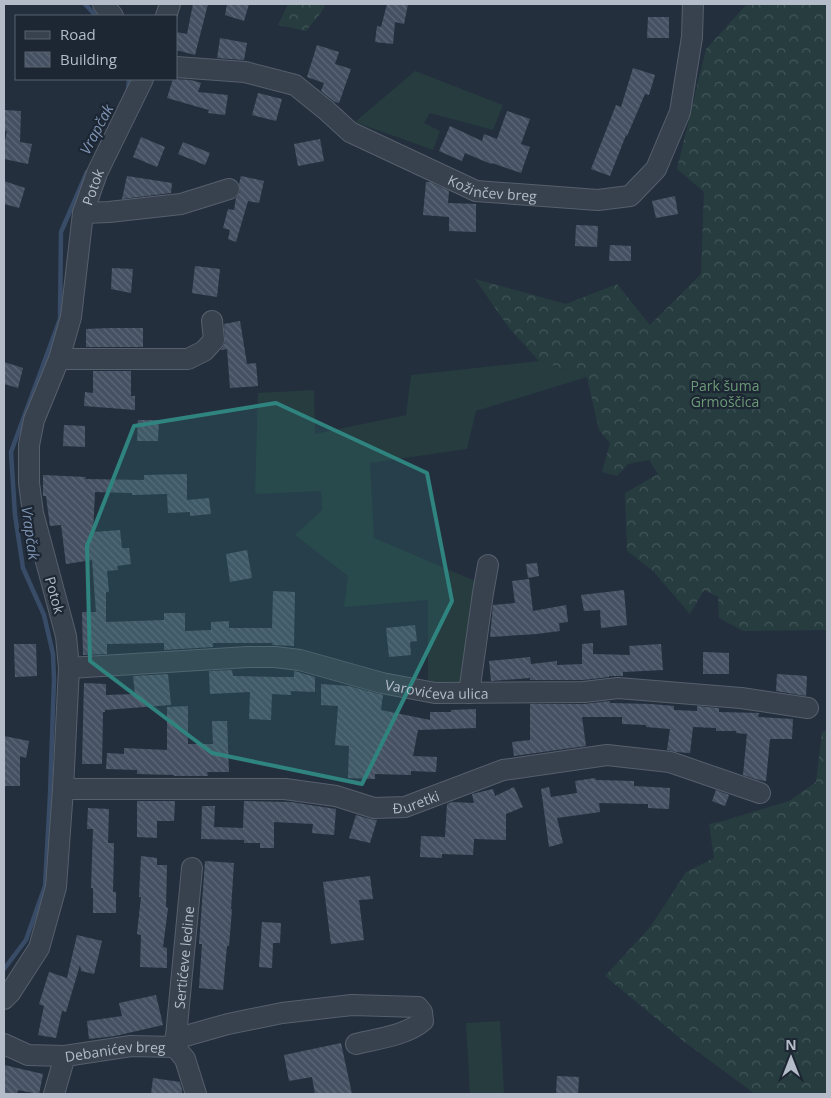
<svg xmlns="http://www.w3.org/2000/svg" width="831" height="1098" viewBox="0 0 831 1098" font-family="'Open Sans',sans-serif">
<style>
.grass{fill:#263c3f}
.forest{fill:url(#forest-crowns)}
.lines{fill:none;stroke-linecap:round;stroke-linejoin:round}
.stream{stroke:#394c67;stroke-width:4.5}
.building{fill:url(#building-back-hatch)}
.minor-casing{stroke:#565f6c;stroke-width:22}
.minor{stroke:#38414e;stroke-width:20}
.marked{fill:#308480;fill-opacity:0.2;stroke:#308480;stroke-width:4;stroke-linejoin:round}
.labels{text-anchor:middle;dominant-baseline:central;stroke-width:4.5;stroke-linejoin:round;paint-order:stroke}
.street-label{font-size:14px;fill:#b4bcc9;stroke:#1d2633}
.park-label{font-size:14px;fill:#6b9a76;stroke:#1d2633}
.water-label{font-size:15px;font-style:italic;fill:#7c92b1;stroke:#1d2633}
</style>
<defs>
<pattern id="forest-crowns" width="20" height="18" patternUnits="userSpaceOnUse" patternTransform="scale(1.25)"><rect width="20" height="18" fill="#263c3f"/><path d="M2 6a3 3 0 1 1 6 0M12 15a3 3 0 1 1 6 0" fill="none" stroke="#435659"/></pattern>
<pattern id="building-back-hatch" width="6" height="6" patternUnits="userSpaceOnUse" patternTransform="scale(1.25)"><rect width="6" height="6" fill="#455162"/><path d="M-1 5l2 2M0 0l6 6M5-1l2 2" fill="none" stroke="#5d6877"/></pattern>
</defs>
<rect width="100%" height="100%" fill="#242f3e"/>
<g class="grass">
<polygon points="415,71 503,105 493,130 430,113 424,123 440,131 433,150 355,122"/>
<polygon points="539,361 587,377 476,411 467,449 370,463 374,538 480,583 467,683 428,687 428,600 344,607 348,576 295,535 322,510 321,491 255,494 258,393 314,390 315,434 406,415 411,375"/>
<polygon points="500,1021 504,1094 470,1094 466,1023"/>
</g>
<g class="forest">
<polygon points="288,4 326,4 320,14 306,31 278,25"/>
<polygon points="747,4 827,4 827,630 743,631 719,618 718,597 704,590 690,614 653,571 627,551 625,493 658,474 649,460 628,464 617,476 602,472 610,443 599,430 587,377 539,361 509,328 475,279 566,304 617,284 650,325 701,274 704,192 677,169 706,49"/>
<polygon points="827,730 827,1094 755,1094 682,1040 605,976 651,926 686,872 714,858 709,824 723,821 789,801 816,782 822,732"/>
</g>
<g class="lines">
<g class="stream">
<polyline points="85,4 96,16"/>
<polyline points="128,90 129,79"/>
<polyline points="4,969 26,940 45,886 50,795 54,680 53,654 44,615 23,568 15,515 11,452 60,319 61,232 87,172"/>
</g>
</g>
<g class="building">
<polygon points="193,4 208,4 195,55 176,50 176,32 187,34"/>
<polygon points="227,4 249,4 244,21 225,15"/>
<polygon points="387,4 408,4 404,24 395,22 393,44 375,42 377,26 381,27"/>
<polygon points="648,17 669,17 669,38 647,38"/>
<polygon points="220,38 247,43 244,60 217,58"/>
<polygon points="317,45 339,52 335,64 351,69 339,103 335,102 321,91 324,83 307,77"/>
<polygon points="633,68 655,75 649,95 645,94 627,136 626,135 610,176 591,169 616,105 621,107"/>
<polygon points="173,79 191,80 201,83 198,92 228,95 225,115 208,113 209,110 167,98"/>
<polygon points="258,93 282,99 276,121 252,115"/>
<polygon points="4,110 21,111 20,142 32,144 28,164 4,159 4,146 7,131 4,131"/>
<polygon points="507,111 530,119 521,144 530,147 521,173 492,163 491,164 465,153 462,161 439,151 450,126 482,141 484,134 497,139"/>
<polygon points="141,137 165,147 157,167 133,157"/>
<polygon points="320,139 324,161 298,166 294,144"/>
<polygon points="183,142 210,153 205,165 178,154"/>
<polygon points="127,176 172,183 171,193 122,199"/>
<polygon points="241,176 264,181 259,203 248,201 236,242 228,239 230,230 223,228 228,209 234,210 236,198 240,192 239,184"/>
<polygon points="4,181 25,188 19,208 4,204"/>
<polygon points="426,182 430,182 449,191 448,203 476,204 476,232 449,231 449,217 423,215"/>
<polygon points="675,196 678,214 656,218 652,201"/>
<polygon points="576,225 598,226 597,247 575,246"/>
<polygon points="610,245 631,246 631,261 609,261"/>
<polygon points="195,266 220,269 217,297 192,293"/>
<polygon points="112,268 133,269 131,293 111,289"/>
<polygon points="240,321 247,364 256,363 258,386 230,388 227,349 221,350 225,343 224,324"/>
<polygon points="110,328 143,328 143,347 86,347 86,329"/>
<polygon points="4,362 23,368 18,388 4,384"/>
<polygon points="93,371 131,371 131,396 135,396 135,410 84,406 85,392 93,393"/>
<polygon points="138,420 159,420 158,441 137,441"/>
<polygon points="64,425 85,426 85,447 63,446"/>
<polygon points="187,474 187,500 209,498 211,514 190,516 190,512 168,513 167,494 132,495 132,493 95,492 93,532 120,530 122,548 129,548 131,564 117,566 118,570 107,571 109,592 106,592 106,622 164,620 164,613 185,613 185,631 211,630 211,622 229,621 229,628 272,628 273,591 295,592 294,646 272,645 273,643 213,643 213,647 164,650 164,643 107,644 107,654 83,655 82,612 96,612 92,560 66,564 61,525 50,526 46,496 43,496 43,475 86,477 85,479 144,480 144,475"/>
<polygon points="247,550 252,578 230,582 226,554"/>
<polygon points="537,563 539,576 528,578 526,564"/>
<polygon points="529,579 533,611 566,605 568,622 559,623 560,631 536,634 490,637 493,605 515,603 512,581"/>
<polygon points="624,590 627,625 601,628 600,610 584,611 581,595"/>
<polygon points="415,625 417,641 410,642 411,655 389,657 386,628"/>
<polygon points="593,643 593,654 630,655 629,646 661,644 663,670 623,672 623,676 609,676 609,677 583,680 530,680 530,678 491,681 489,661 530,657 531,664 557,661 557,665 582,664 582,644"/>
<polygon points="14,644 36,644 37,676 15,677"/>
<polygon points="703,652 729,653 729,674 703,674"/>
<polygon points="232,670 233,676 278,677 294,677 294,671 298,672 315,677 315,692 291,691 291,695 272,694 271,720 249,719 250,692 210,694 209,671"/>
<polygon points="168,674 171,705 105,710 105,712 103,712 102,764 82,764 84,683 106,684 106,695 135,694 133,676"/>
<polygon points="777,674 807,676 806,696 776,691"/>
<polygon points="321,684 349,686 383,695 381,710 430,720 430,712 451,712 451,710 476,709 476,728 418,730 413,756 437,757 436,772 411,771 411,775 375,774 375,779 348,778 349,746 335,745 338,706 321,705"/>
<polygon points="610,701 610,703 651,704 674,706 674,710 697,711 697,706 719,708 719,712 759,713 758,717 793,719 792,739 770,739 766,781 759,780 743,775 747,734 736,733 736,731 716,731 716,728 693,727 690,753 677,752 667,750 670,729 646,727 646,725 622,724 622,717 582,717 586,746 514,756 512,742 530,740 530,704 584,704"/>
<polygon points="188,706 188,744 213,744 212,721 227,721 229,772 207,772 208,776 174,776 174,775 137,774 137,770 106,769 107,753 124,754 124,748 167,750 167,707"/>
<polygon points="4,736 29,741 26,758 20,756 20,786 4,786"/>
<polygon points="595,778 596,780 634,781 634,786 670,788 669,809 648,808 648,804 599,803 600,812 557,818 563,843 549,847 541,789 549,787 551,797 577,793 575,781"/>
<polygon points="514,787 523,807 506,814 506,840 474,839 473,855 442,854 442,858 420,857 421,836 445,837 447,804 452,802 474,803 472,794 493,789 495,796"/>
<polygon points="716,790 729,795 725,806 712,801"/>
<polygon points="137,801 175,801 174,821 157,821 157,838 137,837"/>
<polygon points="244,801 291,802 336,809 334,835 312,833 313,824 274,822 274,848 260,848 260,843 244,843 244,840 201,839 202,806 215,806 214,827 243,828"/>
<polygon points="88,808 109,809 108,843 114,843 113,892 116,892 116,913 93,913 93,888 91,888 93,829 87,829"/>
<polygon points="356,815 370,819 377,820 370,843 349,838"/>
<polygon points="141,856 157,858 157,865 167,865 166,907 168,908 163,947 167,948 167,968 140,967 141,935 137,934 141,897 139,897"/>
<polygon points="205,861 234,863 231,909 232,909 229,946 227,946 223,990 199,988 202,944 199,944"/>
<polygon points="370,876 373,899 359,900 364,940 331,944 323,882"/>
<polygon points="262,922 281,923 280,943 273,943 272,968 259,967"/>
<polygon points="77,935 102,941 94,974 81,971 80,965 66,1012 62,1011 56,1038 38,1035 44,1006 39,1004 49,972 67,978"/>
<polygon points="156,995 163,1025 115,1036 89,1039 87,1021 122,1016 119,1003"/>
<polygon points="341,1043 352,1094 315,1094 312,1077 289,1081 284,1055"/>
<polygon points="4,1065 43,1074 39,1094 18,1090 17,1094 4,1094"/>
<polygon points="557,1076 579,1077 578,1094 556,1094"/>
<polygon points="153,1078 180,1082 182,1090 182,1094 151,1094"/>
</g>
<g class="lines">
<defs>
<g id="minor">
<polyline points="103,4 113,16"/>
<polyline points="166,16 170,4"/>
<path id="s1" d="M 176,67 L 245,72 L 295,85 L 326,110 L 350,132 L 476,191 L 598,200 L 630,196 L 656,169 L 680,112 L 692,37 L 693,4"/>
<polyline points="83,213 109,212 181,204 229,189"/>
<polyline points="59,359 188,359 204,351 214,340 212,321"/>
<path id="s2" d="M 69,668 L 248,657 L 275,657 L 300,660 L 382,683 L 435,693 L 584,692 L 618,688 L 741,698 L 808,708"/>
<polyline points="469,693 483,593 488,565"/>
<path id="s3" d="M 63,789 L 285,789 L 336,796 L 374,808 L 405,807 L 503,770 L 607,755 L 670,762 L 760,793"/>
<path id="s4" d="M 4,999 L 10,993 L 39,948 L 56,887 L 63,789 L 69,668 L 66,636 L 33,513 L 29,483 L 29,445 L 34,420 L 59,359 L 71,317 L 83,213 L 97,173 L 143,79"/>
<path d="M 175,1039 L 228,1024 L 282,1013 L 352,1005 L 418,1007 L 422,1012 L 423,1021 C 407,1035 377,1039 356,1044"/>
<path id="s5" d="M 4,1044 L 28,1055 L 65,1056 L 131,1046 L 175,1047 L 185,1059 L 196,1094"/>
<path id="s6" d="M 175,1047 L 192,868"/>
<polyline points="54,1094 65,1056"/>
</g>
</defs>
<use href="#minor" class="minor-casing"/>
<use href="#minor" class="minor"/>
</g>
<path class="marked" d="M 276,403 L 427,473 L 452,601 L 362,784 L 212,753 L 90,661 L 87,546 L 134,426 Z"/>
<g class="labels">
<g class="street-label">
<text stroke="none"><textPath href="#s1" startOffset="348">Kožinčev breg</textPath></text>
<text stroke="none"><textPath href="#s4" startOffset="840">Potok</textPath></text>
<text transform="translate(55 595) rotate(75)">Potok</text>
<text stroke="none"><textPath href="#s2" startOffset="372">Varovićeva ulica</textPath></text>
<text stroke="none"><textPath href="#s3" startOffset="356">Đuretki</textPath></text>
<text stroke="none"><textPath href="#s6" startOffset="90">Sertićeve ledine</textPath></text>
<text stroke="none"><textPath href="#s5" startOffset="114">Debanićev breg</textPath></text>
</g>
<g class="park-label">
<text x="725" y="385">Park šuma<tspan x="725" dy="16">Grmoščica</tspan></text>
</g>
<g class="water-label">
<text transform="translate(96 129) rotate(-62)">Vrapčak</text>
<text transform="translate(31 533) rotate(82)">Vrapčak</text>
</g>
</g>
<rect width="831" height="1098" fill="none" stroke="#b4bcc9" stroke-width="10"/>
<rect x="15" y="15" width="162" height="65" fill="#1d2633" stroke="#59626f"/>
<rect x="25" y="31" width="25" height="8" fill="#38414e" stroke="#59626f"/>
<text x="60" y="40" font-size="15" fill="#b4bcc9">Road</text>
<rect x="25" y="52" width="25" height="15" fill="url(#building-back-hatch)" stroke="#59626f"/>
<text x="60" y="65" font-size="15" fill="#b4bcc9">Building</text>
<g transform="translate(791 1058)" stroke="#1d2633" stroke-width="4" paint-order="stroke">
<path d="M0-4L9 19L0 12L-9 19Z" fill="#b4bcc9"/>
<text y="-8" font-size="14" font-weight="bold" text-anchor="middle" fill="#b4bcc9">N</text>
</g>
</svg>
